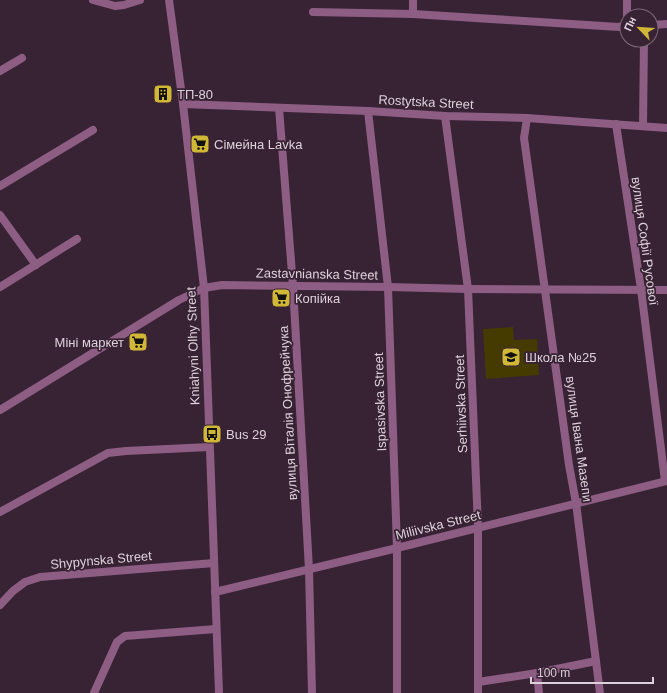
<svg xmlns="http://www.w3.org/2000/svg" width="667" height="693" viewBox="0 0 667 693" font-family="Arial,sans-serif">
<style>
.green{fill:#453a00}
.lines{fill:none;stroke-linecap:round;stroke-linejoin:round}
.minor{stroke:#8d5d84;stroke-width:8}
.tertiary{stroke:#8d5d84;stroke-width:8}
.labels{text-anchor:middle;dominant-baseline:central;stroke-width:3.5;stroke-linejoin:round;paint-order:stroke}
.poi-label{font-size:13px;fill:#dfd1db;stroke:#382334;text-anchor:start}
.street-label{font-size:13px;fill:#dfd1db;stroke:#382334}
</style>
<rect width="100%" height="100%" fill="#382334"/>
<polygon class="green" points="513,327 514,340 537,339 539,375 486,379 483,329"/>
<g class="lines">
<g class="minor">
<polyline points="93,0 115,6 124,5 140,0"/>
<polyline points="313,12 413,14 619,27 627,25"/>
<polyline points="413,14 413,0"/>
<polyline points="627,25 627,0"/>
<polyline points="651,25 667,24"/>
<polyline points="0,71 22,58"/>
<polyline points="183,104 368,111 445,116 527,118 667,128"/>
<polyline points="279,108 293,286 309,569 312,693"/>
<polyline points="368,111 388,287 397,548 397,693"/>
<polyline points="445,116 468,289 478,527 478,693"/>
<polyline points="527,118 524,138 569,465 576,503 600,693"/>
<polyline points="616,124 641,289 665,481"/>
<polyline points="643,126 644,40"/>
<polyline points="0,186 93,130"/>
<polyline points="0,215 36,265"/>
<polyline points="0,287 77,239"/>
<polyline points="204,288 219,693"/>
<polyline points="0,512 108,453 126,451 209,447"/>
<polyline points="215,592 397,548 667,481"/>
<polyline points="0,605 13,591 25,582 40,577 214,563"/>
<polyline points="537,673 539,693"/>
<polyline points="478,682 537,673 596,661"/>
<polyline points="94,693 117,642 125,636 216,629"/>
</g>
<g class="tertiary">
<polyline points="169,0 183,104 204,288"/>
<polyline points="0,410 179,300 204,288 222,285 388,287 468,289 667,290"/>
</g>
</g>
<defs>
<symbol id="building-square" viewBox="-11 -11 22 22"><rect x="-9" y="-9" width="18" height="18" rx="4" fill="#d1b736" stroke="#382334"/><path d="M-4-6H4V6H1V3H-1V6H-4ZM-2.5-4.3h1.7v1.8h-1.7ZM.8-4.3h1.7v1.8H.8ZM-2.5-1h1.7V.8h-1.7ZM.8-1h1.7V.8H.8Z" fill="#111"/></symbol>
<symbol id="supermarket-square" viewBox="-11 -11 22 22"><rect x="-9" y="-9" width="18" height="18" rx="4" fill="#d1b736" stroke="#382334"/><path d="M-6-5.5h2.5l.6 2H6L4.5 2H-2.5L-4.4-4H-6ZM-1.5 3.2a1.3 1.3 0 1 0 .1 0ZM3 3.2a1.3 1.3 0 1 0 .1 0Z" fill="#111"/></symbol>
<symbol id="school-square" viewBox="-11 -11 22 22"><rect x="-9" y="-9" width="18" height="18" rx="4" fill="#d1b736" stroke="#382334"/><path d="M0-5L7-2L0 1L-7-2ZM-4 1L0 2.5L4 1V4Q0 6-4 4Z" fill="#111"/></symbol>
<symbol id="bus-square" viewBox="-11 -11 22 22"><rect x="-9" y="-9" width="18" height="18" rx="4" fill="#d1b736" stroke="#382334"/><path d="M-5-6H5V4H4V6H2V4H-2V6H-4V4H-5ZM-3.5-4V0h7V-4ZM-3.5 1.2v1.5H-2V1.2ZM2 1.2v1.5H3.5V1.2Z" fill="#111"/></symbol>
</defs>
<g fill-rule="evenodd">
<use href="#building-square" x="152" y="83" width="22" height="22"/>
<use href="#supermarket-square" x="189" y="133" width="22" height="22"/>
<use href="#supermarket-square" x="270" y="287" width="22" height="22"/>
<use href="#supermarket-square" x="127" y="331" width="22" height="22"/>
<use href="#school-square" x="500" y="346" width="22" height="22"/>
<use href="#bus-square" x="201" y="423" width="22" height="22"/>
</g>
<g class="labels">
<g class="poi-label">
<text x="177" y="94">ТП-80</text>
<text x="214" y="144">Сімейна Lavka</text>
<text x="295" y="298">Копійка</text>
<text x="124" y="342" text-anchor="end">Міні маркет</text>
<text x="525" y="357">Школа №25</text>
<text x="226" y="434">Bus 29</text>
</g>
<g class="street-label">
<text transform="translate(426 102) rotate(3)">Rostytska Street</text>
<text transform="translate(645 241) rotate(82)">вулиця Софії Русової</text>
<text transform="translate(317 274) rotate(1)">Zastavnianska Street</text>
<text transform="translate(193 346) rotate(-92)">Kniahyni Olhy Street</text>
<text transform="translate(380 402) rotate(-92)">Ispasivska Street</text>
<text transform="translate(461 404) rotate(-92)">Serhiivska Street</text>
<text transform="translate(288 413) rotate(-93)">вулиця Віталія Онофрейчука</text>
<text transform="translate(579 439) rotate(82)">вулиця Івана Мазепи</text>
<text transform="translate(438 525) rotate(-14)">Miliivska Street</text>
<text transform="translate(101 560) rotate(-5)">Shypynska Street</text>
</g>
</g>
<g transform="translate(639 28) rotate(295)"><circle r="19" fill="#382334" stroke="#7b6977"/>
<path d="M0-3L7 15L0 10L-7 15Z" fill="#d1b736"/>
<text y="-6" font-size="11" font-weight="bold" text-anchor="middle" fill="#dfd1db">Пн</text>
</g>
<path d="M531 677v6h122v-6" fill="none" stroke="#dfd1db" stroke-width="2"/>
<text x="537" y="677" font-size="12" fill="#dfd1db" stroke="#382334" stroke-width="3" paint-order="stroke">100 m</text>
</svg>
